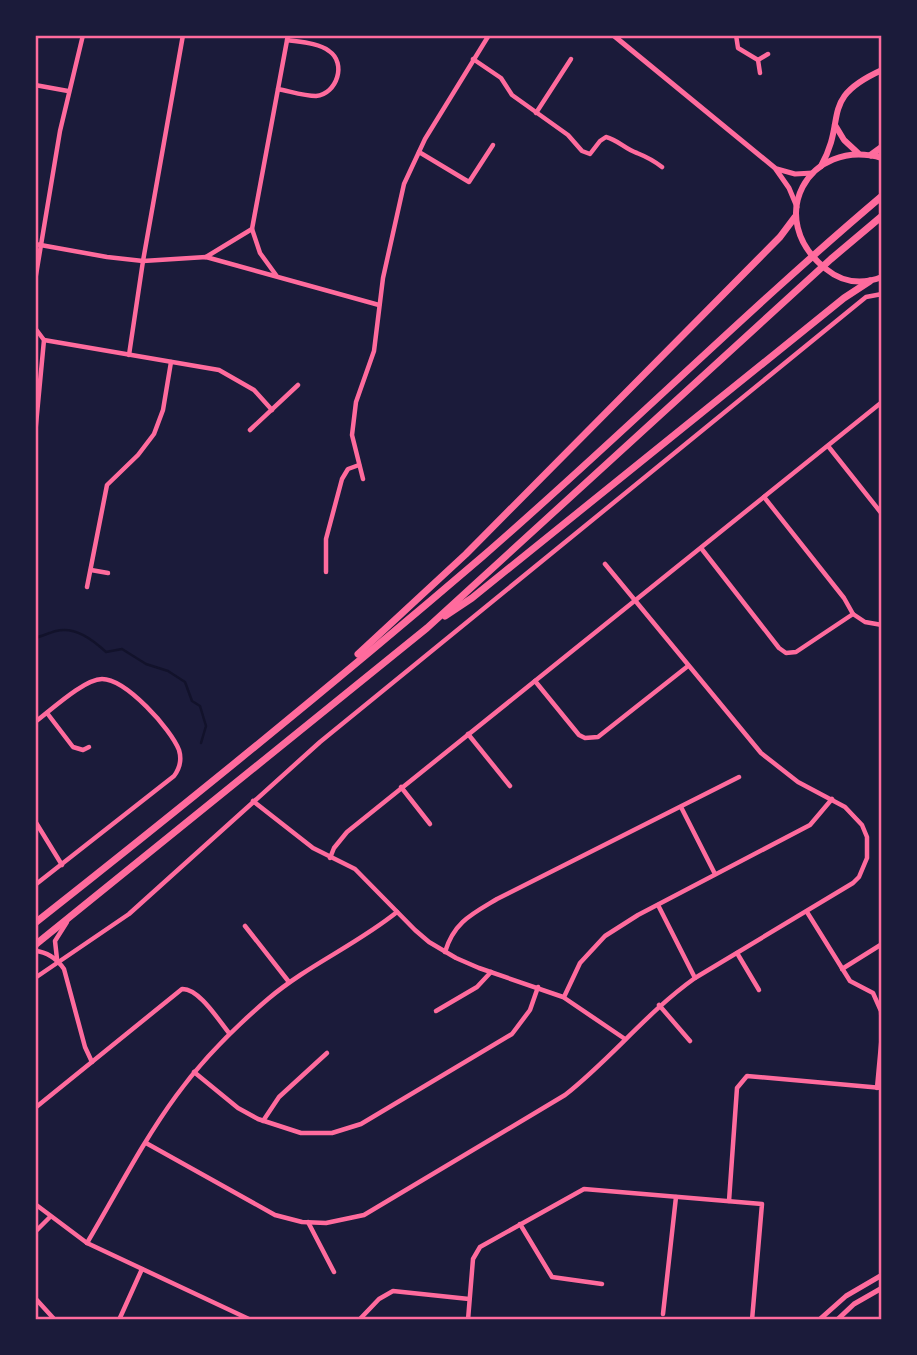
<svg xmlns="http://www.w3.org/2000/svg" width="917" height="1355" viewBox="0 0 917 1355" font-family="'PT Sans',sans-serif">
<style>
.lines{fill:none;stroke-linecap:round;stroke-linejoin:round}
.stream{stroke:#12122b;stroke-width:2.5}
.minor{stroke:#ff6b9d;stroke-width:4.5}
.tertiary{stroke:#ff6b9d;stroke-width:5}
.secondary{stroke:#ff6b9d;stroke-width:6}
.trunk{stroke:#ff6b9d;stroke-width:7}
.neatline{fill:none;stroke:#ff6b9d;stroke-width:2.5}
</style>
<rect width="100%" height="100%" fill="#1b1b3a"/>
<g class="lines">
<path class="stream" d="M 35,638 C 42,636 49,633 56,631 C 75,626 93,640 106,652 L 122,649 L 146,664 L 168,671 L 185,682 L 192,701 L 200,706 L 206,726 L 201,743"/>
<g class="minor">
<polyline points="736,35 738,48 758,60"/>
<path d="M 473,59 L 501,78 L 512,95 L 568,135 L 582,151 L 590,154 L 600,141 L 606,137 C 618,140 625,149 637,153 C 647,157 653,160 662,167"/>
<polyline points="760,73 758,60 768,54"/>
<polyline points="35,85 68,91"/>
<path d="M 278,89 C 289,91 304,96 316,96 C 337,94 347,63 329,51 C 319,43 300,42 287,40"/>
<polyline points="536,113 571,59"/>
<polyline points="419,152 469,182 493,145"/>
<polyline points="35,244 107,257 143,261 206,257 379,305"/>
<polyline points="206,257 252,229"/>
<polyline points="276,275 260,253 252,229 288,35"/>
<polyline points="35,281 60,131 83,35"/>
<polyline points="35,328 44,340 35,435"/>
<polyline points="44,340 219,370 254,390 272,410"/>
<polyline points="129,355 143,261 183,35"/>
<polyline points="250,430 298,385"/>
<polyline points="828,446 882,514"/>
<polyline points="363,479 352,435 356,402 374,351 383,278 404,184 425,139 489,35"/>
<polyline points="701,548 779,648 786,653 796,652 853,614 844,598 764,497"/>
<polyline points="91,570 108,573"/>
<polyline points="326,572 326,539 342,479 348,469 359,465"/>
<polyline points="87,587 107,485 138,455 154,434 163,410 171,362"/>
<polyline points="853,614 865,622 882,625"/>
<polyline points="535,681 579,735 585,738 598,737 688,666"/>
<polyline points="47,713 73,747 83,750 89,747"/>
<path d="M 35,722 C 50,711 84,679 102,679 C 126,679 171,729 179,750 C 182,760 180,768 174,776 L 35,885"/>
<polyline points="468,734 510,786"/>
<polyline points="401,787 430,824"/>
<polyline points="253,801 313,848 355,869 415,930 429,942 456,958 479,968 563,997 625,1039"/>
<polyline points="681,807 715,874"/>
<polyline points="35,821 62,865"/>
<polyline points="330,858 334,848 347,832 882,402"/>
<polyline points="658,905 695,978"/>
<polyline points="807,912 850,981 873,993 881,1011 882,1030"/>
<polyline points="245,926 289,982"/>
<path d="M 35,951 C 48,952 57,959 64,969 L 85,1047 L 92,1062"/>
<path d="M 445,952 C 454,922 472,914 497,899 L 739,777"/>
<polyline points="737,953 759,990"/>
<polyline points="57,959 55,941 67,922"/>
<polyline points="842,969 882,944"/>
<polyline points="35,978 129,914 320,742 866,297 882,294"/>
<polyline points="564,997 580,963 605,936 638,915 810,825 832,799"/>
<polyline points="659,1005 690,1041"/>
<polyline points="436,1011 477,987 491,972"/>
<polyline points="194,1072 238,1108 258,1119 301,1133 332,1133 361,1124 512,1034 530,1010 538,987"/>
<polyline points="877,1088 882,1034"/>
<path d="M 35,1108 L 182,989 C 199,988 219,1021 229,1033"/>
<polyline points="263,1121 279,1097 327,1053"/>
<path d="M 146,1143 L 275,1215 L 302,1222 L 326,1223 L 364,1215 L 565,1095 C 612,1058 646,1013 695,978 L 853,883 L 859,877 L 867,858 L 867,837 L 862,825 L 845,807 L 798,782 L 761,753 L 605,564"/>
<polyline points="729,1201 737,1088 747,1076 882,1088"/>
<polyline points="35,1204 87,1243 251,1320"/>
<polyline points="308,1222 334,1272"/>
<polyline points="520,1224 552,1277 602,1284"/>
<polyline points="35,1232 50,1217"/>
<path d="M 87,1243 C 116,1194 143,1141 176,1096 C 202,1060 234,1028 268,999 C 308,965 356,945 397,912"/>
<polyline points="35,1298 55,1320"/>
<polyline points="663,1314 676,1197"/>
<polyline points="119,1320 142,1269"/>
<polyline points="359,1320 379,1299 393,1291 469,1299"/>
<polyline points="468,1320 473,1259 480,1247 584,1189 762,1204 752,1320"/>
</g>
<g class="tertiary">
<polyline points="613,35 775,168 789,188 797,207"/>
<polyline points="777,169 795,174 813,173"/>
<polyline points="819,1320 846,1296 882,1275"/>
<polyline points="837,1320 854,1304 882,1288"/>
</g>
<g class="secondary">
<polyline points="835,125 844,140 858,153"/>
<path d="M 882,158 C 808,137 763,219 826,269 C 843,283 861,285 882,277"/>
<path d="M 821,166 C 848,118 818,99 882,70"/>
</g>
<g class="trunk">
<polyline points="871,155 882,147"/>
<polyline points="445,616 472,598 844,298 870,281"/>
<polyline points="358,654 466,554 780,237 795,217"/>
<path d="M 35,923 C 186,804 336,682 482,557 C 618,439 745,312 882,196"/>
<polyline points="35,945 427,628 831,259 882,216"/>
</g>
</g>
<rect width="917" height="1355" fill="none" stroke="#1b1b3a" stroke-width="74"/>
<rect x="37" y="37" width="843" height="1281" class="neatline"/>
</svg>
